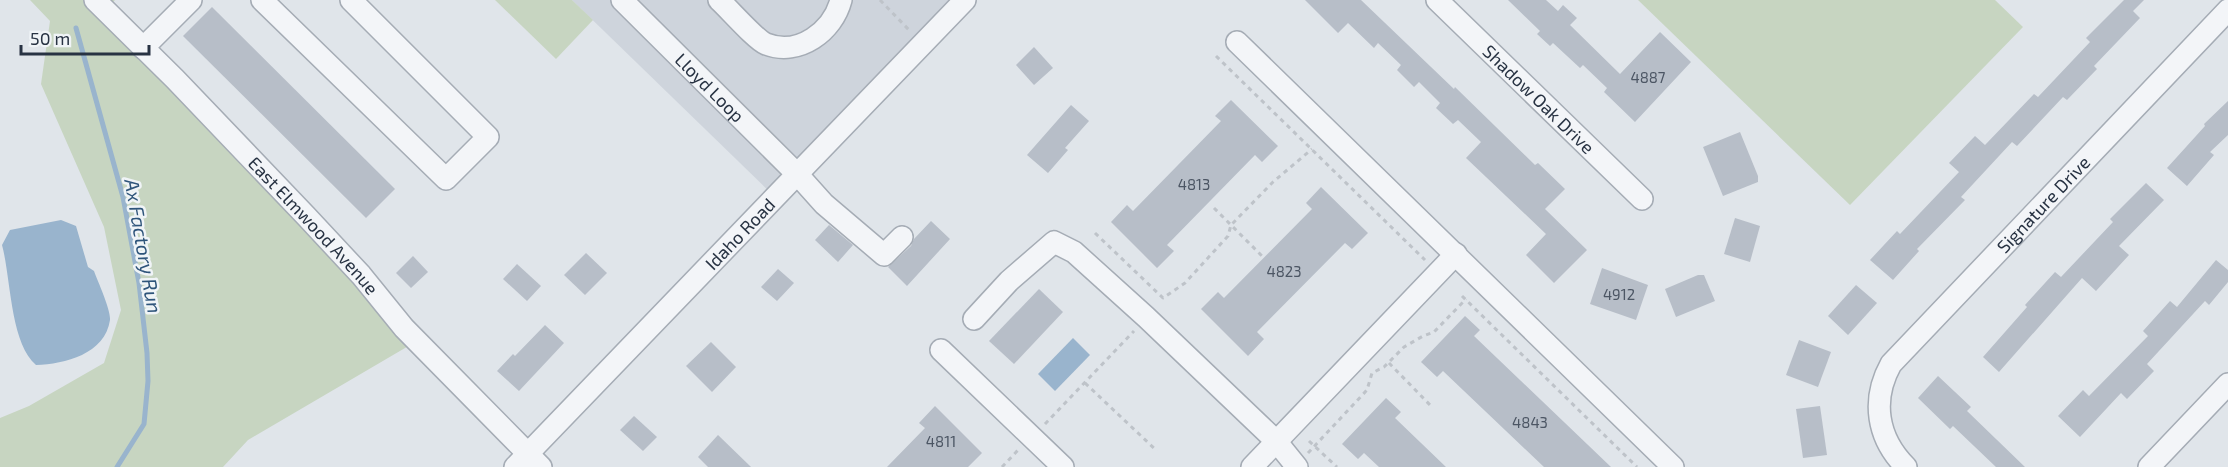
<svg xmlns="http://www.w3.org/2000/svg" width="2228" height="467" viewBox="0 0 2228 467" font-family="'Exo 2',sans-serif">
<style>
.built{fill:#ced4dc}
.green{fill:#c7d5c1}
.water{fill:#99b4cd}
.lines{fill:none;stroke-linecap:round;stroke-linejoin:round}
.stream{stroke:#99b4cd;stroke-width:5}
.building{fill:#b7bec8}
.minor-casing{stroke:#a5acb5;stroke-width:24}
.path{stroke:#bec3c9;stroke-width:3;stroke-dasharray:4.5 4.5;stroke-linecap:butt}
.minor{stroke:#f3f5f8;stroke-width:21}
.labels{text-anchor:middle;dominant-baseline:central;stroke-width:5;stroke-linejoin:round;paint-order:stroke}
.number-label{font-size:15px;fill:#4c5664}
.street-label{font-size:18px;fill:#283343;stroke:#f0f4f7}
.water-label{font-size:20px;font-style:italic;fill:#2e547a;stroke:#f0f4f7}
</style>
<rect width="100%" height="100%" fill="#e0e5ea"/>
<polygon class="built" points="572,0 965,0 776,198"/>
<g class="green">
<polygon points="30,0 115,0 105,10 417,341 248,440 223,467 0,467 0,418 29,406 104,363 121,310 104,227 41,84 50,21"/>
<polygon points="495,0 572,0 593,20 556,59"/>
<polygon points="1638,0 1995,0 2023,27 1850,205"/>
</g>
<g class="water">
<path d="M 61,220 L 76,226 L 88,267 L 94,271 C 98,282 111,310 110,320 C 105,354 65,364 36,365 C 10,343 11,278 2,245 L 10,230 Z"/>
<polygon points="1073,338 1090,355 1055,391 1038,374"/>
</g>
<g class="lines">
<polyline class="stream" points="76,28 123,197 139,283 147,353 148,381 144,424 117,467"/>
</g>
<g class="building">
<polygon points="1305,0 1361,0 1454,89 1455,87 1535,165 1538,163 1565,189 1545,209 1587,250 1554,283 1526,255 1546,234 1466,158 1481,142 1458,120 1453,124 1436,108 1440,103 1419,82 1414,87 1397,70 1401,65 1378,43 1374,48 1348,23 1338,33"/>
<polygon points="1508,0 1546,0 1558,11 1563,5 1577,18 1570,25 1620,74 1660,32 1691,62 1635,122 1604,92 1607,88 1583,65 1580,68 1553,43 1550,46 1537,34 1540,31"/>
<polygon points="2124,0 2144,0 2133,11 2140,18 2094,66 2097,69 2067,100 2063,97 2017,146 2012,142 1961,197 1965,200 1917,249 1919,251 1893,280 1870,260 1897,231 1900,234 1959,172 1949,163 1975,136 1985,145 2034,94 2038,97 2090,42 2086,38"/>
<polygon points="212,7 395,189 366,218 183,36"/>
<polygon points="1034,47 1053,68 1034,85 1016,65"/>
<polygon points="1231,100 1278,146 1262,162 1255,155 1167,245 1174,251 1157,268 1111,222 1127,205 1133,211 1221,121 1215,116"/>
<polygon points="2228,101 2228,135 2210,152 2214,155 2187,186 2167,168 2205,126 2204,124"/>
<polygon points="1071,105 1089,121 1065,148 1068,150 1048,173 1027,155"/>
<polygon points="1740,132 1758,176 1758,182 1723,196 1703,147"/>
<polygon points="2146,183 2164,200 2119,246 2129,255 2096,291 2082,278 1999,372 1983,357 2027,307 2025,305 2055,272 2061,277 2113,222 2110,219"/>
<polygon points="1321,187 1368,233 1352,249 1345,243 1257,332 1264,339 1248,356 1201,309 1218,292 1224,298 1312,209 1306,203"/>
<polygon points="1735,218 1760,226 1750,262 1724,254"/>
<polygon points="931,221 950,239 907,286 888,267 911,246 914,239"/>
<polygon points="829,225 853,245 838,262 815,240"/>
<polygon points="586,253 607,273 585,295 564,275"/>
<polygon points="413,256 428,272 411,288 396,273"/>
<polygon points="2216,260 2228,270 2228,282 2209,305 2205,301 2147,364 2154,371 2127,399 2121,393 2080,437 2058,416 2083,390 2089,396 2148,336 2143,331 2170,301 2177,307"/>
<polygon points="517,264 541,286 527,301 503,279"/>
<polygon points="1602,268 1648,285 1636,320 1590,304"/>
<polygon points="778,269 794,283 777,301 761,287"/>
<polygon points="1698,275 1704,275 1715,301 1676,317 1665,289"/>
<polygon points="1856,285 1877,303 1848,335 1828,316"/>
<polygon points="1039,289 1063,312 1014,364 989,341"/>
<polygon points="1465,316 1480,330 1474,336 1611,467 1544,467 1443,371 1437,377 1421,362"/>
<polygon points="545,325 564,343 519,391 497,371 513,354 515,356"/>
<polygon points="1799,340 1831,352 1818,387 1786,375"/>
<polygon points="711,342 736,367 712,392 686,366"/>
<polygon points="1938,376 1971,407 1967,411 2025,467 1996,467 1953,426 1950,429 1918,398"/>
<polygon points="1386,398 1401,412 1395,418 1446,467 1379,467 1364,453 1358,459 1342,444"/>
<polygon points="935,406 982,453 968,467 887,467 925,428 919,423"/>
<polygon points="1820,406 1827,455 1803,458 1796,409"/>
<polygon points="634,416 657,437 643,451 620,430"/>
<polygon points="718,435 751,467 708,467 698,457"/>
</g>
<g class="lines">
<defs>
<g id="minor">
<path id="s1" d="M 95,0 L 175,79 L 306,216 L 361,275 L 404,328 L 541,467"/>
<polyline points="262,0 446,179 488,137 351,0"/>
<path id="s2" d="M 622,0 L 798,175 L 824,204 L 884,255 L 902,237"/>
<path d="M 719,0 C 729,9 756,40 766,44 C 799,57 833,31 841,0"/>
<path id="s3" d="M 1437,0 L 1642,199"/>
<polyline points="1237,42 1673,467"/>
<polyline points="143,48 191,0"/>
<polyline points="974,319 1009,281 1054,242 1074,252 1146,317 1276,441 1297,467"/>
<polyline points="941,350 1063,467"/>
<path id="s4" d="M 515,467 L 965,0"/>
<polyline points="1252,467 1456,254"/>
<path id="s5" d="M 1906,467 C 1877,438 1871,400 1891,364 L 2228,10"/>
<polyline points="2149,467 2228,384"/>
</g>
</defs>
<use href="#minor" class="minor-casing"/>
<g class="path">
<polyline points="880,0 911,32"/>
<polyline points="1216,56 1425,260"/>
<polyline points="1214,208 1262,256"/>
<polyline points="1095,233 1163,298 1185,283 1228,236 1231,225 1273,182 1312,149"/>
<polyline points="1462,296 1637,467"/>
<polyline points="1389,363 1433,408"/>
<polyline points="1085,383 1157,451"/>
<polyline points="1045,424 1134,331"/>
<polyline points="1309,441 1337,467"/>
<polyline points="1308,453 1367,390 1372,373 1384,367 1404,347 1423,336 1434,332 1466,299"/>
<polyline points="1002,467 1019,449"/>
</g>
<use href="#minor" class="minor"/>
</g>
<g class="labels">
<g class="number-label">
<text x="1648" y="77">4887</text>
<text x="1194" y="184">4813</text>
<text x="1284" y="271">4823</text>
<text x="1619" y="294">4912</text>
<text x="1530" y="422">4843</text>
<text x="941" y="441">4811</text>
</g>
<g class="street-label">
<text stroke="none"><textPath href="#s2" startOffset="124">Lloyd Loop</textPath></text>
<text stroke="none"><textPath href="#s3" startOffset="142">Shadow Oak Drive</textPath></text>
<text stroke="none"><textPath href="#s5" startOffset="333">Signature Drive</textPath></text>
<text stroke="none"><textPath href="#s1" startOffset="314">East Elmwood Avenue</textPath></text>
<text stroke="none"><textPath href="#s4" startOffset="324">Idaho Road</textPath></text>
</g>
<g class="water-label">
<text transform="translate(144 246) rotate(80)">Ax Factory Run</text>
</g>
</g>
<path d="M21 45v9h128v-9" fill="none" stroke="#283343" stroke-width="3"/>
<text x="30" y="45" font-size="18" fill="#283343" stroke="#f0f4f7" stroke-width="4.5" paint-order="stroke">50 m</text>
</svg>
